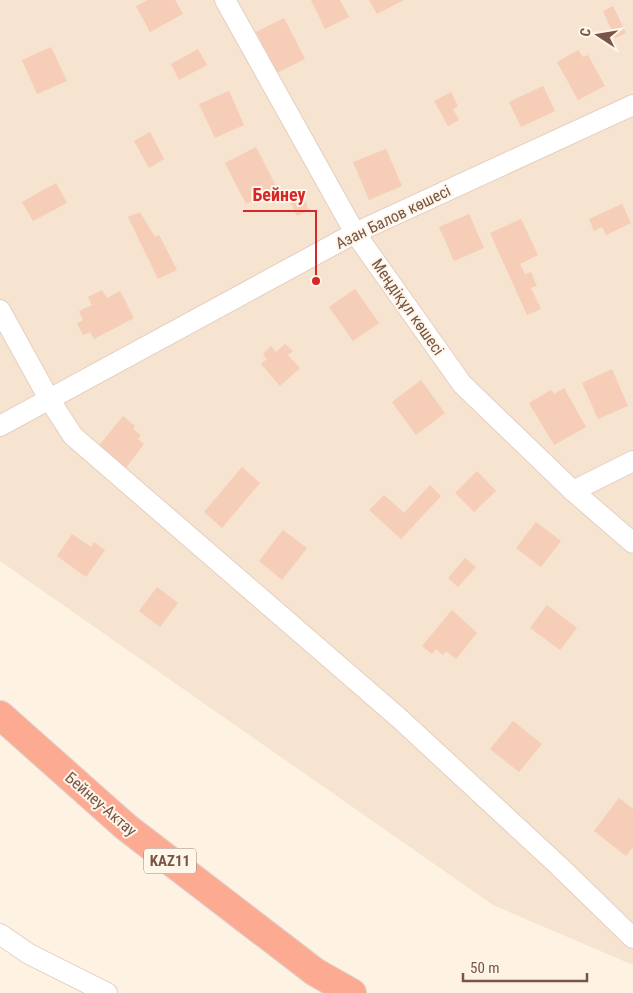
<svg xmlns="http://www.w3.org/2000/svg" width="633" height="993" viewBox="0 0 633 993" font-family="'Roboto Condensed',sans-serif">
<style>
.residential{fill:#f6e3d0}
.building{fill:#f6cdb7}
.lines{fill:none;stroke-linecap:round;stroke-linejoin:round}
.minor-casing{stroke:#e5cfbf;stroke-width:22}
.highway-casing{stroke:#dcd3cf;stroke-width:30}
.minor{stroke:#fff;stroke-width:20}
.highway{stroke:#fdaa93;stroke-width:28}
.labels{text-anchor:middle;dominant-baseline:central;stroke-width:4;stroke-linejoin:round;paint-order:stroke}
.shield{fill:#fff6ea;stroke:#a08577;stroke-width:1}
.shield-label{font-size:15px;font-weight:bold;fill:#785546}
.street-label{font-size:16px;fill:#785546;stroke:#fff6ea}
.leader{fill:none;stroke:#d62828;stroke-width:2}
.callout-dot{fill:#d62828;stroke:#fff6ea;stroke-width:2}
.callout-label{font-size:18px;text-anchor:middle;font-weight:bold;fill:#d62828;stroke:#fff6ea;stroke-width:4;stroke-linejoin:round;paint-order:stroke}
</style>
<rect width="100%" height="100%" fill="#fef2e2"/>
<polygon class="residential" points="0,0 633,0 633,965 493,905 0,561"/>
<g class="building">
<polygon points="148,0 175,0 183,14 150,32 136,6"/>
<polygon points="311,0 340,0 349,17 325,29"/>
<polygon points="369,0 404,0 377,14"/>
<polygon points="613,6 626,33 615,38 603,11"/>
<polygon points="284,18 305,59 277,73 256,32"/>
<polygon points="51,47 67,81 37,94 22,60"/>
<polygon points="198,49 207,65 179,80 171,64"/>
<polygon points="578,50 583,57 588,55 605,86 578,100 557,62"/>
<polygon points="543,86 555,111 521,127 509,102"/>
<polygon points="229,91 244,125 215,138 199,104"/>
<polygon points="451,92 458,106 453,109 459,120 448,126 434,101"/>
<polygon points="150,132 164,159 149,168 134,141"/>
<polygon points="256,147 277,188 246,204 225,163"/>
<polygon points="386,149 402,186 369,200 353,162"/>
<polygon points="56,183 67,203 33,221 22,202"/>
<polygon points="302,193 309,210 297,216 289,199"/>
<polygon points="622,204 631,223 606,235 602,227 594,231 589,219"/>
<polygon points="140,212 155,237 159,235 177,270 158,279 128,217"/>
<polygon points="469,214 484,248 454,261 439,227"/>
<polygon points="521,219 538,255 520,264 525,274 531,272 537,286 531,288 541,309 527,315 490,233"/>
<polygon points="355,289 379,323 353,341 329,307"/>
<polygon points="102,290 107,298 120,291 134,318 94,339 90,332 83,335 77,323 83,320 79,311 92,305 88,297"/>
<polygon points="285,344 293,351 288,355 300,368 280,386 261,364 267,359 263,354 271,346 276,352"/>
<polygon points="612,369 628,406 598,419 582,383"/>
<polygon points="421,380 445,413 416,435 392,402"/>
<polygon points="564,388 586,427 554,445 529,403 551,390 554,394"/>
<polygon points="123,416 135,426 133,429 141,435 138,439 144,444 125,469 98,447"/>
<polygon points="242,467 260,483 222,528 204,512"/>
<polygon points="477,471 496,491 474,512 455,493"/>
<polygon points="430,485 441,496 401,539 369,510 384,495 404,513"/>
<polygon points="536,522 561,541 541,567 516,548"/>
<polygon points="283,530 307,548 282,580 259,561"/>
<polygon points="72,534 91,547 94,542 105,550 86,577 57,556"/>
<polygon points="465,558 476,567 458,587 448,578"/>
<polygon points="157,587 178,603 160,627 139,611"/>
<polygon points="547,605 577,628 560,650 530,628"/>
<polygon points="452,610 477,633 456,659 446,651 443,655 436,649 432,654 422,646"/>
<polygon points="513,721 542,744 519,772 490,749"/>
<polygon points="619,798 633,809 633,847 626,856 594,831"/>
</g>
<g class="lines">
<defs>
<g id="minor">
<polyline points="225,0 355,233 462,384 573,491 633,543"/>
<polyline points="0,310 49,399 73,436 399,718 559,866 633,938"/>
<polyline points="0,426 355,233 633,105"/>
<polyline points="573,491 633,461"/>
<polyline points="0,934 29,954 107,993"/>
</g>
<polyline id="highway" points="0,715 126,827 315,972 352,993"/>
</defs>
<use href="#minor" class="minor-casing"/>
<use href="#highway" class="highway-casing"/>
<use href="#minor" class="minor"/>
<use href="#highway" class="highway"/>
</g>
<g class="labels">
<rect class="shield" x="144" y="848.5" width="52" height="25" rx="4"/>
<g class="shield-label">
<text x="170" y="861">KAZ11</text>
</g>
<g class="street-label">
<text transform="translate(393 217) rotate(-26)">Азан Балов көшесі</text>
<text transform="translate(408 307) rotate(55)">Меңдіқұл көшесі</text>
<text transform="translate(101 804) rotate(41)">Бейнеу-Актау</text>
</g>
</g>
<path class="leader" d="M316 281L316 211H243"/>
<circle class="callout-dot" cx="316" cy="281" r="5"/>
<g class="callout-label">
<text x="279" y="201">Бейнеу</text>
</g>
<g transform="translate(598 35) rotate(282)" stroke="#fff6ea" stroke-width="4" paint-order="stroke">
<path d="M0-4L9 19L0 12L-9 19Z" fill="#785546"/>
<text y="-8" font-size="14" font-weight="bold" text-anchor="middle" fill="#785546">С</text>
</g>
<path d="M463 973v8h124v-8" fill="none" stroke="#785546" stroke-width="2.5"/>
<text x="470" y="973" font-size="15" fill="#785546" stroke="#fff6ea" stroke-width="4" paint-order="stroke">50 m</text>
</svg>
